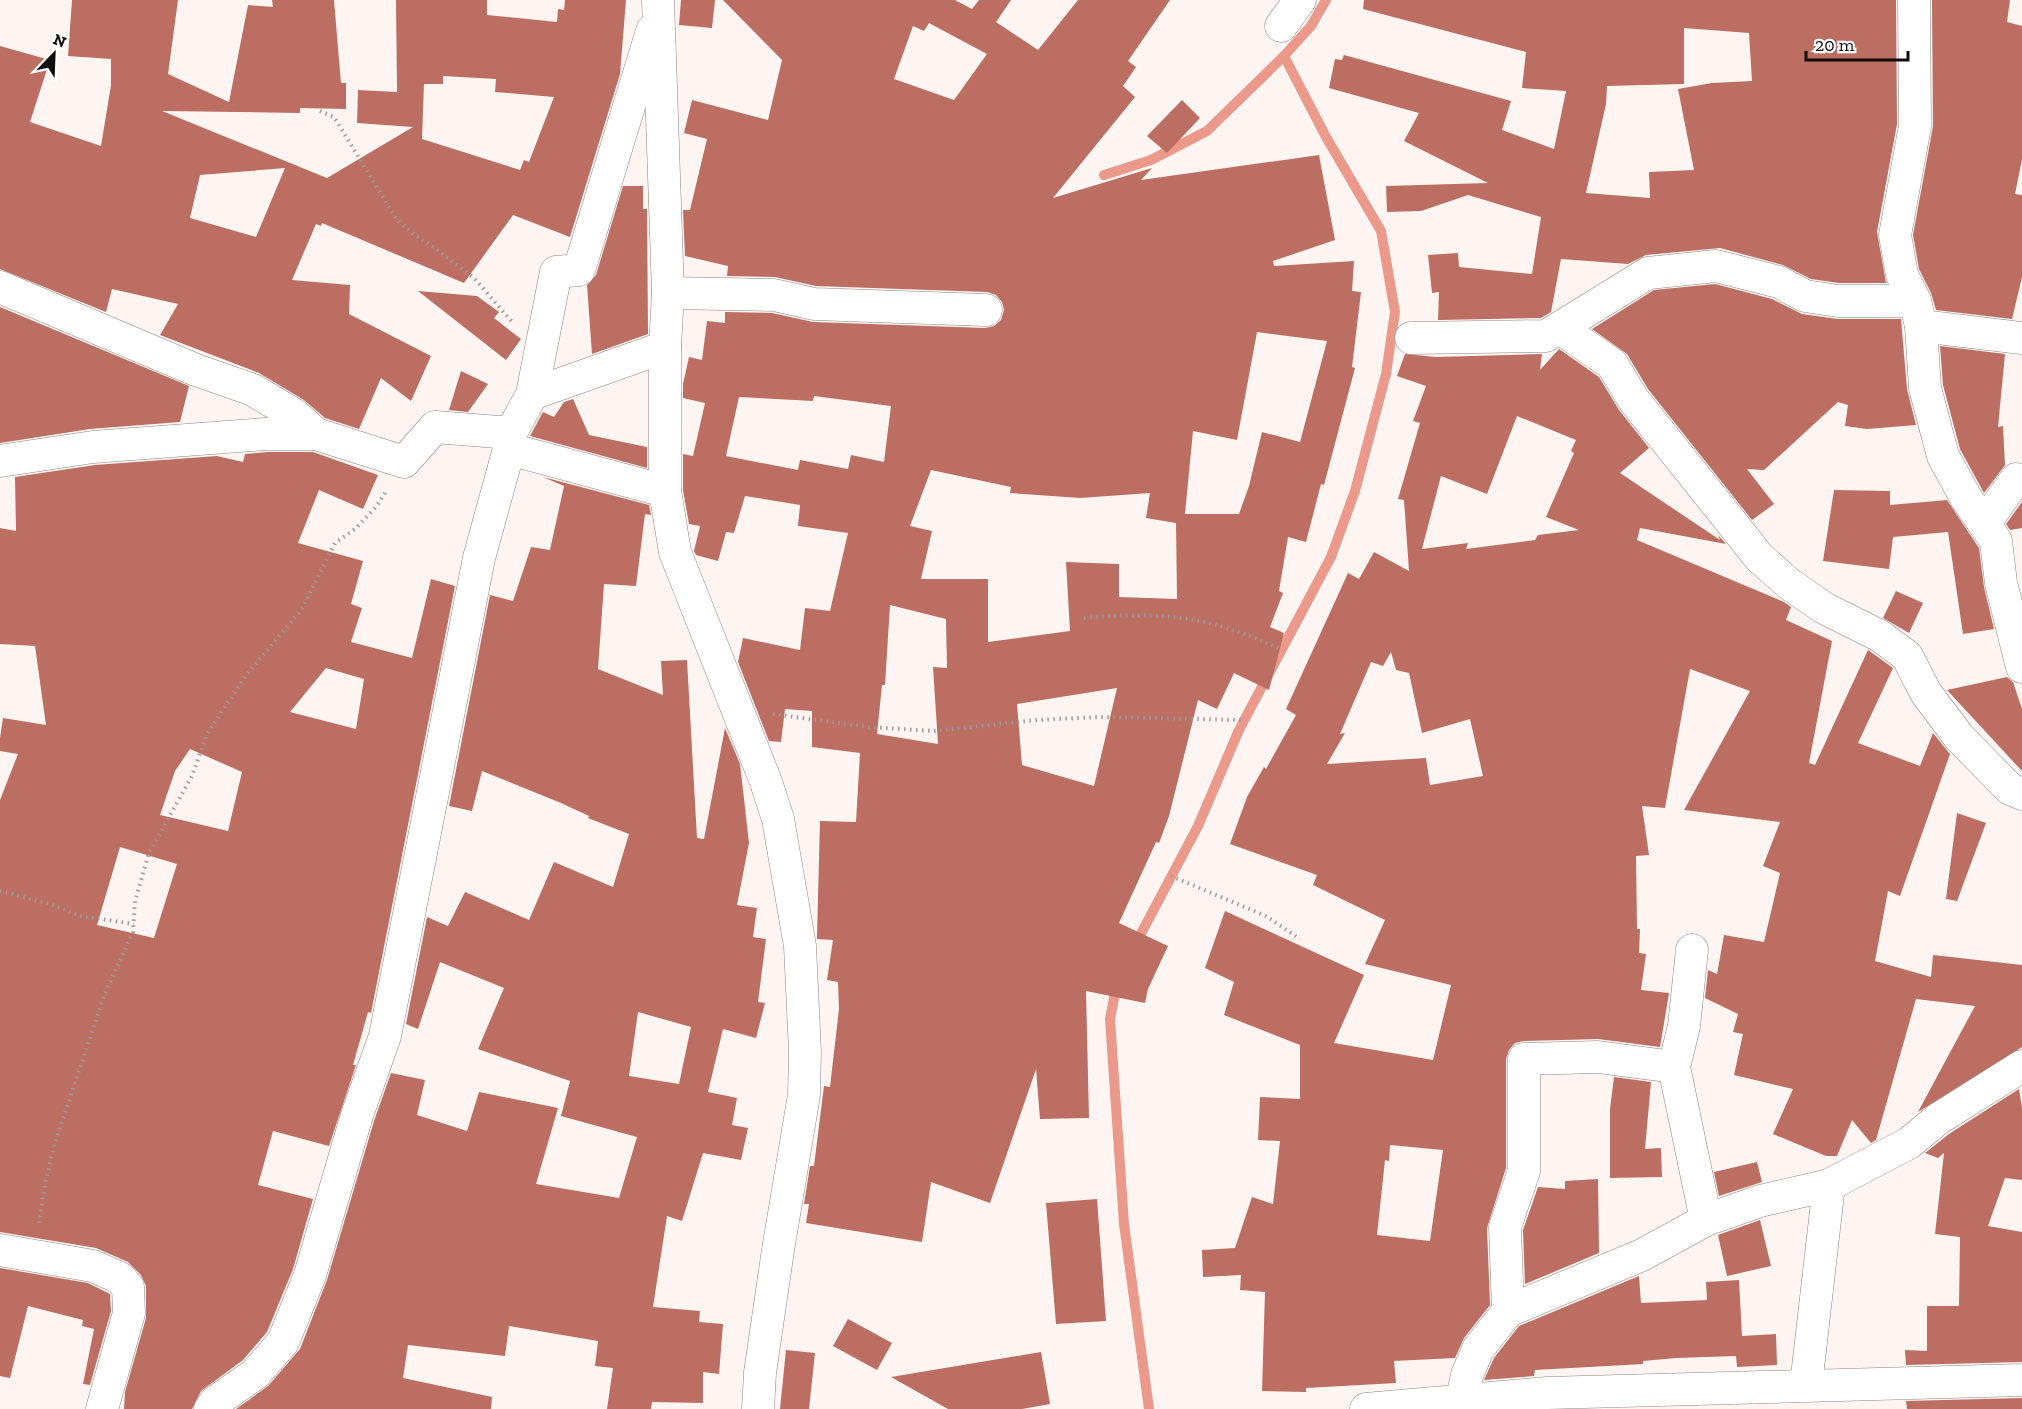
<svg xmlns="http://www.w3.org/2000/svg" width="2022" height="1409" viewBox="0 0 2022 1409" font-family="'Zilla Slab',serif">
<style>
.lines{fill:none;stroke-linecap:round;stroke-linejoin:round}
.stream{stroke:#eb998b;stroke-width:10}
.building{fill:#bb6e61;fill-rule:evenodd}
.minor-casing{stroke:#8c8482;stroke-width:33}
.path{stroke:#9f9998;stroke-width:4;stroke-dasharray:1.5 4.5;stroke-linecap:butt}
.minor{stroke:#fff;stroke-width:32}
</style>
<rect width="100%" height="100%" fill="#fef5f3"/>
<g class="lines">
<g class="stream">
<polyline points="1104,175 1151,160 1207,131 1284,56"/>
<polyline points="1135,945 1198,826 1239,730 1331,557 1355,491 1386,374 1395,312 1381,231 1326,137 1284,56 1311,26 1326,0"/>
<polyline points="1117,983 1110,1019 1124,1224 1149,1409"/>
</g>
</g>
<g class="building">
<path d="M 72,0 L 178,0 L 168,74 L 229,102 L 248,5 L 273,7 L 272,0 L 334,0 L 341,83 L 346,83 L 346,109 L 300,108 L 300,113 L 162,111 L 327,178 L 413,127 L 357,123 L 358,90 L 397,92 L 396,0 L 487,0 L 487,15 L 557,22 L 558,9 L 564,10 L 565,0 L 626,0 L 620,74 L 570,237 L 513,215 L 464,283 L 322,223 L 321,226 L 316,224 L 292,280 L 350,285 L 349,314 L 431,356 L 411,401 L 381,378 L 359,429 L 325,418 L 304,400 L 259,373 L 160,335 L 178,304 L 112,289 L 106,312 L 0,269 L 0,46 L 50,60 L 30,122 L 101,146 L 111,85 L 111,59 L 68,56 ZM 443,76 L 496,79 L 495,92 L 554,97 L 529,162 L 524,160 L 520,170 L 422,139 L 424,84 L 443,84 ZM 285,168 L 256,237 L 190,218 L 200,175 Z"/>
<polygon points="681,0 715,0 712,28 679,25"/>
<path d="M 723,0 L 955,0 L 972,9 L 979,0 L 1011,0 L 996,22 L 1038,50 L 1078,0 L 1170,0 L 1128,61 L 1136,67 L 1123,86 L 1135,97 L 1053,198 L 1152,168 L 1141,180 L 1319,155 L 1335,240 L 1273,261 L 1274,266 L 1354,261 L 1352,291 L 1361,292 L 1352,367 L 1355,368 L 1324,485 L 1321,484 L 1306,542 L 1288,537 L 1279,591 L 1283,593 L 1270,627 L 1284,633 L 1269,690 L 1234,673 L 1217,709 L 1198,700 L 1169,816 L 1159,843 L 1156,842 L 1119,923 L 1168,946 L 1148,989 L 1145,1003 L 1086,991 L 1089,1118 L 1040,1119 L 1036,1069 L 990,1203 L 931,1182 L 922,1242 L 806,1223 L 809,1204 L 804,1204 L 810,1166 L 814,1166 L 824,1086 L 830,1087 L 839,1009 L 838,982 L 827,980 L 833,940 L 817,939 L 817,936 L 820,821 L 856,822 L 860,753 L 812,747 L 812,711 L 785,709 L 781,742 L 769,741 L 738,662 L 743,638 L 800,650 L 805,608 L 830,611 L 848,533 L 798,526 L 800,505 L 745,496 L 734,533 L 726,532 L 718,561 L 696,555 L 694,551 L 700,526 L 689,524 L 683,490 L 683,454 L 693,456 L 705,403 L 683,398 L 683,384 L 689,357 L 702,360 L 707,321 L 725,323 L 725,312 L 772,313 L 813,322 L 985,328 L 994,326 L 1001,320 L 1004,310 L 1002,302 L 996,295 L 987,292 L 816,286 L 775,277 L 727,276 L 728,266 L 685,256 L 683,210 L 690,210 L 707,139 L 684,133 L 692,100 L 768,120 L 782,60 ZM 929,23 L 987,54 L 954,100 L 894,79 L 913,26 L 924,31 ZM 1257,332 L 1327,341 L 1300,442 L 1262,432 L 1249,486 L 1239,514 L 1185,514 L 1193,431 L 1237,440 ZM 814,396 L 891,406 L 884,462 L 851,455 L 848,469 L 800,460 L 798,470 L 726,456 L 739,397 L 813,401 ZM 931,470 L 1011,487 L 1010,493 L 1080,498 L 1150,493 L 1146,518 L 1176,523 L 1177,599 L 1119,597 L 1119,564 L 1066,562 L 1070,631 L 988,642 L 988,579 L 921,579 L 932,531 L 910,526 ZM 890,605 L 946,619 L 947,668 L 933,667 L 938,744 L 877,734 L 882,685 L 885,685 ZM 1117,688 L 1094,786 L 1022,765 L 1017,704 Z"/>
<path d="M 1364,0 L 1896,0 L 1897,124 L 1877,232 L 1886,283 L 1839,283 L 1811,279 L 1783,265 L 1720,248 L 1646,255 L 1628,264 L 1561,259 L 1551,312 L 1541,318 L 1438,320 L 1439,292 L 1432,293 L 1428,255 L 1458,253 L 1459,267 L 1532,274 L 1541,217 L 1468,195 L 1421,211 L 1387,212 L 1386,186 L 1488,183 L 1404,141 L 1419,113 L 1329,88 L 1335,59 L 1342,60 L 1344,55 L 1511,101 L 1502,130 L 1554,149 L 1566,91 L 1522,88 L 1526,52 L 1363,9 ZM 1684,28 L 1749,33 L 1752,81 L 1712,83 L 1678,89 L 1694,170 L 1649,172 L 1650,198 L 1586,193 L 1606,104 L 1607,86 L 1684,84 Z"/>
<polygon points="1932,0 2010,0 2007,22 2022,26 2022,159 2015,194 2022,195 2022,277 2012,319 1936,310 1931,293 1919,269 1913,235 1933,126"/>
<polygon points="1182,100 1200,118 1167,153 1147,136"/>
<polygon points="623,186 643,186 643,209 647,209 648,334 592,354 587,285 596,275"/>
<polygon points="1715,284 1772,299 1802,314 1838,319 1901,319 1907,389 1916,425 1867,429 1845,426 1848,405 1838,402 1764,470 1747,469 1774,504 1752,520 1648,389 1627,354 1592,329 1654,290"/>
<polygon points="418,291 477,296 499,312 494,318 521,339 506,360"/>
<polygon points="0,307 189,386 180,422 90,429 0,443"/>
<polygon points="1940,346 2005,354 1998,427 2003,426 2005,465 1984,493 1960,449 1943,385"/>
<path d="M 1559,349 L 1599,377 L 1619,410 L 1649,448 L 1620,473 L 1720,540 L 1718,535 L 1726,544 L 1640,528 L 1637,540 L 1784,602 L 1791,607 L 1786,620 L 1832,641 L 1809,763 L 1815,765 L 1868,650 L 1893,668 L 1858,743 L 1920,766 L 1933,733 L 1950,754 L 1900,896 L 1888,891 L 1875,961 L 1931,977 L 1933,955 L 2022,965 L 2022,1047 L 1918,1112 L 1975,1006 L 1916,999 L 1876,1140 L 1871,1143 L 1852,1120 L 1837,1156 L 1826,1156 L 1773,1134 L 1793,1089 L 1734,1075 L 1743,1034 L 1733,1032 L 1738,1014 L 1705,998 L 1708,970 L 1717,974 L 1724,935 L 1764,942 L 1780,873 L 1763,866 L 1780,822 L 1684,810 L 1750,691 L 1690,669 L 1665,808 L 1642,806 L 1649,855 L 1636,856 L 1637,929 L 1640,929 L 1639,953 L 1646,954 L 1641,990 L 1669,993 L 1660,1047 L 1598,1039 L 1524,1041 L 1515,1043 L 1509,1050 L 1506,1059 L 1506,1168 L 1487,1228 L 1490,1305 L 1464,1338 L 1455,1358 L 1394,1361 L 1396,1383 L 1306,1388 L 1306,1392 L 1262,1391 L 1265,1292 L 1240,1290 L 1241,1275 L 1203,1277 L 1202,1250 L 1235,1248 L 1252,1197 L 1273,1204 L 1280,1141 L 1258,1140 L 1260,1097 L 1300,1099 L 1300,1045 L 1224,1015 L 1234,982 L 1205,968 L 1225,911 L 1364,975 L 1334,1043 L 1433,1060 L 1451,985 L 1365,964 L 1385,920 L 1313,885 L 1317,875 L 1230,844 L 1247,797 L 1264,767 L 1266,769 L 1296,715 L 1286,709 L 1348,573 L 1359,579 L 1374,552 L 1409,571 L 1404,500 L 1398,499 L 1420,423 L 1413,421 L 1426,386 L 1397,376 L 1405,354 L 1436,357 L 1542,354 L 1540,370 ZM 1517,416 L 1576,440 L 1571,451 L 1574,453 L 1546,517 L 1579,530 L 1538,535 L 1535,540 L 1466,549 L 1468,543 L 1422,549 L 1441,476 L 1487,494 ZM 1391,652 L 1396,670 L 1409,673 L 1422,733 L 1470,719 L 1483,776 L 1430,785 L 1426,758 L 1327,764 L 1345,733 L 1340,734 L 1371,662 L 1383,666 ZM 1390,1145 L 1443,1150 L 1430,1241 L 1377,1235 L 1385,1160 L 1389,1161 Z"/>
<polygon points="461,371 488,384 468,412 449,410"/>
<polygon points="573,399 589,435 647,447 647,468 530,436 543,412 554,417 564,402"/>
<path d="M 267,452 L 313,452 L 378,475 L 363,509 L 319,490 L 298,543 L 363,561 L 351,604 L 362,608 L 351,642 L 412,658 L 431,579 L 455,586 L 371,1013 L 368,1012 L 353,1065 L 356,1065 L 329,1146 L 273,1131 L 258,1185 L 313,1199 L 293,1269 L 267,1332 L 243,1360 L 201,1391 L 192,1409 L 124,1409 L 125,1392 L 146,1318 L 146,1286 L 141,1275 L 128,1262 L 96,1248 L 0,1232 L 0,800 L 18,754 L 0,751 L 0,738 L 3,718 L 46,725 L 35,646 L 0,644 L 0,528 L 16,531 L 15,477 L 95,465 L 217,456 L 243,462 L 245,454 ZM 326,668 L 364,679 L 356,729 L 290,712 ZM 190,749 L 242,772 L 228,831 L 160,815 L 175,771 ZM 120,847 L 177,864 L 154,938 L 97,925 Z"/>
<path d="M 543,477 L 649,505 L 651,515 L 645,514 L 636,586 L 604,584 L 598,669 L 663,695 L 661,661 L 687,660 L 697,838 L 704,839 L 725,728 L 740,764 L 749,843 L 737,905 L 757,908 L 753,937 L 766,939 L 758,1002 L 765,1003 L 756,1038 L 723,1029 L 708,1092 L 737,1098 L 732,1125 L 748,1128 L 741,1160 L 703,1153 L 682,1221 L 667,1216 L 653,1307 L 700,1311 L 699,1322 L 723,1324 L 719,1374 L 703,1372 L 703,1403 L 652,1402 L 651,1409 L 607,1409 L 613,1368 L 595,1366 L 598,1341 L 509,1326 L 505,1356 L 408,1345 L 403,1378 L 492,1397 L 491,1409 L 236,1409 L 268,1386 L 300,1349 L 327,1280 L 374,1121 L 391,1073 L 425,1080 L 417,1115 L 467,1131 L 479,1092 L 558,1108 L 536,1184 L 619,1198 L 637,1137 L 561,1116 L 570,1081 L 478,1049 L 504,988 L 440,962 L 418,1029 L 406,1024 L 427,917 L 448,926 L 465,892 L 529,920 L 554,862 L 613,887 L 629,834 L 588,818 L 589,816 L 561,803 L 482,771 L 472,811 L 449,806 L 490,595 L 513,601 L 531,547 L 550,550 L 564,486 ZM 638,1012 L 691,1027 L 679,1084 L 629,1076 Z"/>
<polygon points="1834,490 1890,491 1890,505 1947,500 1979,548 1984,587 1994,629 1963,634 1948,532 1893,537 1889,569 1823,561"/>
<polygon points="2022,502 2022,528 2010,530 2006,524"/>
<polygon points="1896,591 1923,603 1909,633 1883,618"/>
<polygon points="2007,677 2013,682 2022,709 2022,771 1947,690"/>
<polygon points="1957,813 1986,823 1957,901 1946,899"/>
<polygon points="1614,1077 1651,1082 1645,1149 1661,1148 1662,1177 1610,1178 1610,1109"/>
<polygon points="2019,1089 2022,1108 2022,1180 2005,1178 1988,1226 2022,1232 2022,1362 1906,1365 1905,1350 1927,1351 1927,1306 1959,1306 1960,1237 1935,1234 1944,1153 1938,1158 1925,1153 1949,1134"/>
<polygon points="1757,1162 1762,1182 1719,1196 1714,1172"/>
<polygon points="1598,1179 1599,1253 1525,1284 1523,1230 1538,1187 1565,1189 1565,1181"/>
<polygon points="1097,1199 1106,1321 1056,1324 1046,1203"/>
<polygon points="1760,1220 1771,1266 1727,1276 1718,1235"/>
<polygon points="0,1268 88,1283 110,1294 111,1311 90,1385 83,1384 94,1329 82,1326 83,1320 28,1306 10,1378 0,1376"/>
<polygon points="1639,1276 1641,1303 1707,1300 1706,1282 1739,1280 1742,1336 1776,1334 1777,1365 1737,1367 1736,1356 1676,1358 1643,1361 1643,1364 1535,1370 1534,1376 1484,1380 1494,1358 1519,1326"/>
<polygon points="848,1319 892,1343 877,1370 833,1346"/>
<polygon points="786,1350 815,1353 809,1409 780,1409"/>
<polygon points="1041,1352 1050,1404 1022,1409 948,1409 891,1377"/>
<polygon points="2022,1398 2022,1409 1907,1409 1906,1401"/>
</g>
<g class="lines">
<defs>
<g id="minor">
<polyline points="658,0 668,293 665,347 665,491 675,552 766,782 778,819 800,946 805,1052 804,1095 778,1250 760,1373 758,1409"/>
<polyline points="1914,0 1915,126 1895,235 1902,275 1915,301 1921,326 1925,388 1943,456 1966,498 1996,541 2001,583 2022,667"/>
<polyline points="1281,26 1300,0"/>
<polyline points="0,287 196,370 253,390 295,415 316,434"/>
<polyline points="668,293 774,295 814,304 986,310"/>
<polyline points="1921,326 2022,338"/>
<polyline points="1560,328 1612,364 1633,399 1759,557 1788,583 1824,608 1880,636 1907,656 1926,693 1959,737 2010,789 2022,794"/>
<polyline points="1411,338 1546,336 1648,273 1716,266 1779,282 1805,296 1838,301 1915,301"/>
<polyline points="532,394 665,347"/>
<polyline points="511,433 532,394 556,272 579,270 652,31"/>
<polyline points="0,461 93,447 266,434 316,434 404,462 435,427 511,433 509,449"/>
<polyline points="1984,524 2016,479 2022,480"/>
<polyline points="1692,950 1684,1026 1674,1067 1706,1220"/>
<polyline points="0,1250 93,1266 120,1278 128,1287 129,1313 102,1409"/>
<polyline points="1508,1311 1505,1227 1524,1171 1524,1059 1598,1057 1674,1067"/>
<polyline points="1806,1385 1829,1185"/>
<polyline points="1462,1399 1467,1375 1478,1349 1508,1311 1642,1255 1706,1220 1760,1201 1829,1185 1909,1143 1938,1119 2022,1066"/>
<polyline points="210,1409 215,1402 255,1374 283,1342 310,1275 357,1115 385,1036 479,558 509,449 665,491"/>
<polyline points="1366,1409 1547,1393 2022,1380"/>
</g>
</defs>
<use href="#minor" class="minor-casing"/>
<g class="path">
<polyline points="320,111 334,117 397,220 414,235 431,245 474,278 513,323"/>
<path d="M 1084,618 C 1162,611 1211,616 1282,650"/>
<polyline points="773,714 868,727 933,731 1037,720 1099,717 1244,720"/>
<polyline points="1171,876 1266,916 1300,939"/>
<polyline points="0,891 50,904 81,916 134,924"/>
<polyline points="39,1223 45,1184 54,1146 105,993 133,932 135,901 149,853 192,776 207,734 247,674 302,609 335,543 355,529 376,507 387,490"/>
</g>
<use href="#minor" class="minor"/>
</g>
<g transform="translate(54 54) rotate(23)" stroke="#ffffff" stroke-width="4.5" paint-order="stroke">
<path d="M0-4.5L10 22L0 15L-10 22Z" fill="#100d0d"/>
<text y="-9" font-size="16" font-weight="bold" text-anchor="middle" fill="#100d0d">N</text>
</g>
<path d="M1806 51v9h102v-9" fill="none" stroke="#100d0d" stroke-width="3"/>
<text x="1815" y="51" font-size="18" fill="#100d0d" stroke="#ffffff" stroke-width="4.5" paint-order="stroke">20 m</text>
</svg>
